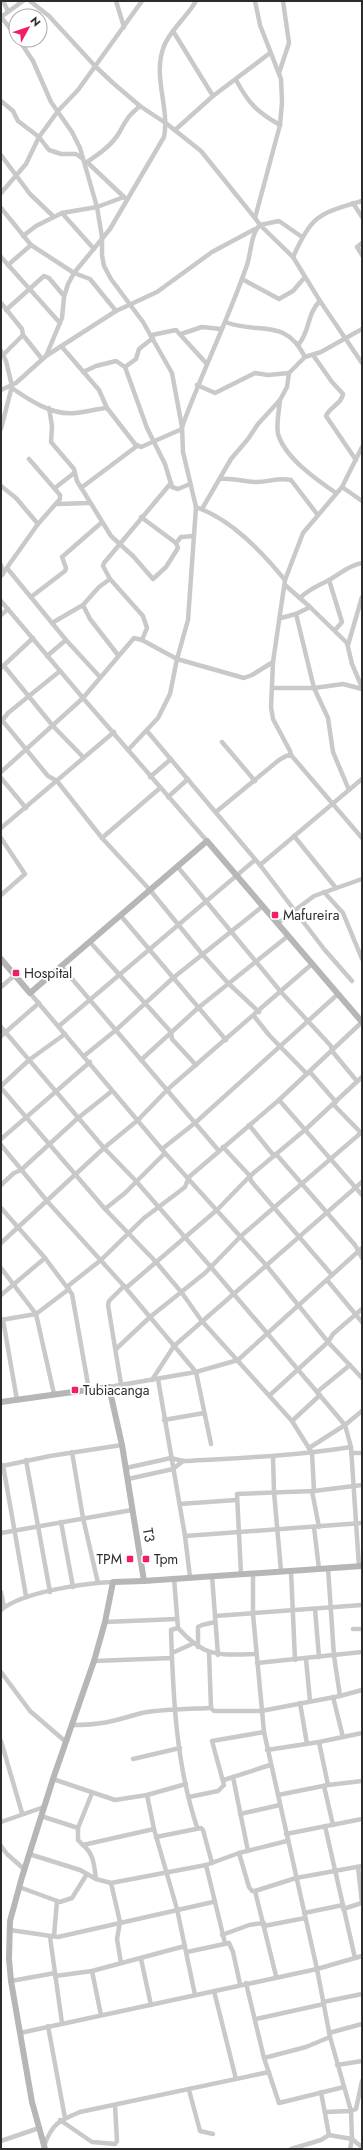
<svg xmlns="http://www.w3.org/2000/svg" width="363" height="2150" viewBox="0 0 363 2150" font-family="Jost,sans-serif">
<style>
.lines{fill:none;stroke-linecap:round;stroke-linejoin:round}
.street{stroke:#c9c9c9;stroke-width:4.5}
.secondary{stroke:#b6b6b6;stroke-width:6}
.poi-dot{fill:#f31e62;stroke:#fff;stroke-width:1.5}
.labels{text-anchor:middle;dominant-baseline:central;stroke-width:4;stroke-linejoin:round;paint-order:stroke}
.poi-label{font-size:14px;fill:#2c2c2c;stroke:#fff;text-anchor:start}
.street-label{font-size:14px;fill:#2c2c2c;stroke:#fff}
</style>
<rect width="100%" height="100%" fill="#fff"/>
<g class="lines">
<g class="street">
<polyline points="3,1 8,11"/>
<polyline points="30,1 49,16 95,66 113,83 140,106 167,124 201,151 255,218"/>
<polyline points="116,1 124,27"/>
<polyline points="1,17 23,1"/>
<polyline points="1,17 16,36"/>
<polyline points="173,31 213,96"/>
<polyline points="19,40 33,61 51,102 72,132 80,148 97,207 102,237 102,255 104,266 111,279 143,322 172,373 182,427"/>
<polyline points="279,73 289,43 283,1"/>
<path d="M 236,80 C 249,104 257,112 280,125"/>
<polyline points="1,101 13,111 18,121 39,137 49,150 61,154 76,154 83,159"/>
<polyline points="175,130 213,96 270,53"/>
<polyline points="1,155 30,194 53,216"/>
<path d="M 87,162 C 99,154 112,145 119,133 C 127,119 127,117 140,106"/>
<polyline points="85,163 87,162 125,198"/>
<polyline points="1,193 26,164 39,137 58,111 78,90 142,1"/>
<polyline points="353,203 362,217"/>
<polyline points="1,208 31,245 74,273 90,279 116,311"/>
<polyline points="62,213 94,249"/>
<polyline points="260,225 293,257 320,301 362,363"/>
<polyline points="260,225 279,221 302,237"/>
<polyline points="23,236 36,226 62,213 97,207 124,197"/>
<polyline points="362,243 357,247 362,255"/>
<polyline points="1,257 60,323"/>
<path d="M 293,257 C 313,214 318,214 362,201"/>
<polyline points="8,265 31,245"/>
<polyline points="242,279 279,299 293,291 305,277"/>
<polyline points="1,303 22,329 23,335 42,359"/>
<polyline points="6,310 44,276 49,278 64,296"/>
<path d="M 225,322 C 260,335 285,317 305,357"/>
<polyline points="181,334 202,327 221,329"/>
<polyline points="152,335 176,330 206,363"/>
<path d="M 299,344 C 310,331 307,313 320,301"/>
<polyline points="62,347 99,390 107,408 135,444 141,447 182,429"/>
<polyline points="1,351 6,361 12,386 1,429"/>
<polyline points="4,354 23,335"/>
<path d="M 313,355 L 332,382 L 343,394 C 342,404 329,407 326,416 L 356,460"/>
<path d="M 46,356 L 62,318 L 64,297 L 68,284 L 74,273 L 110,229 L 164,137 C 170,107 152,77 164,46 C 171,29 187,17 196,1"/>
<polyline points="125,367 136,359 139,349 153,338"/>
<polyline points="83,372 96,366 116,361 125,367 147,428 165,464 172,487 178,489 190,484"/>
<polyline points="197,385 215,393 255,373 268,375 289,373"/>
<path d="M 12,388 C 29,400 53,416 75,413 C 86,412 96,409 107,408"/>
<polyline points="1,390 16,383 46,356 91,327 116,311 157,292 212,252 255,229"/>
<path d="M 280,400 C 279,411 276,424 278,434 C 285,458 317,480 336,493"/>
<polyline points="49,408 52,426 51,442 74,469 77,481 111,536 133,556 153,579 166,567 178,548 176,543 141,517"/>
<path d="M 220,479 C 232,478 242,481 254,482 C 268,483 275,477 291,480 L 317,514"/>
<polyline points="1,486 16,498 38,524"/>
<polyline points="342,487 362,501"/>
<polyline points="55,488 74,473"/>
<polyline points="81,488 137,446"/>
<polyline points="57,504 89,503"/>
<path d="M 196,507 C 232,520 261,551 285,580 L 273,662 L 271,707 L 273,719 L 290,751 L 291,755"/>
<polyline points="202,509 231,459 248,439 258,424 280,400 287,387 289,373 305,357 321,352 362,329"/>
<polyline points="176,543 181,537 194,536"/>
<polyline points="1,565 3,574"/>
<polyline points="7,568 66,640 100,677"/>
<polyline points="1,576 38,524 60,499 60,495 29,459"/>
<polyline points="110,579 103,566 104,563 171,483"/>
<polyline points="285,580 303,533 342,487 362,447"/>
<polyline points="329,580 342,622 335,630"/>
<polyline points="285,585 310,607"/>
<polyline points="31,597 65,571 66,568 62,557 101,523"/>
<path d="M 300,598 C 309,589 318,586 329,580 C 340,574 349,565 362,563"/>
<polyline points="1,601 83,698 207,841"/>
<polyline points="83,605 90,619 118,655"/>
<polyline points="296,614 314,688 328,718 333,752 349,790"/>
<polyline points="1,615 8,609"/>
<polyline points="281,618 296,614 310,607 347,643 352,664 361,685 361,689"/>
<polyline points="52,623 83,605 99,587 110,579 143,616 147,628 142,640"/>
<polyline points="348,645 362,597"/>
<polyline points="47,656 66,640"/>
<polyline points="4,666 53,726 83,757"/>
<polyline points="1,668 33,638"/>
<polyline points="272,688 314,688 343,684 362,689"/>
<polyline points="1,719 48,776 57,781 102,838 150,890 203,955 228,983 259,1012"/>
<polyline points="1,722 8,713 60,671"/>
<polyline points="147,731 260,865 324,949 352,981"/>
<polyline points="222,742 255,781"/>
<path d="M 128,750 L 158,718 L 170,694 L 177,659 L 188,620 L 196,507 L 183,452 L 182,427 C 202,372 228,320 247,265 C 251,253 251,233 260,225 L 255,218 L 280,125 L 282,102 L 281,79 L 260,25 L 255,1"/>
<polyline points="1,772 83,698 134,638 142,640 177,659 244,678 252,675 273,662"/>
<polyline points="150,777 171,759"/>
<polyline points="1,778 26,808"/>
<polyline points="168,797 188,779"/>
<polyline points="216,812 279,760 286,756 291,755 362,838"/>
<polyline points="1,828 114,732"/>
<polyline points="294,836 336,888"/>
<polyline points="1,838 25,874 1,895"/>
<polyline points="102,838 160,788"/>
<polyline points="260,865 362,779"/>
<polyline points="177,866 281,992 331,1046 332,1051 356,1080"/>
<polyline points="324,892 343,913 362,959"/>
<polyline points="121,916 226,1040"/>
<polyline points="278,923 314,896 362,879"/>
<polyline points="90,942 171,1032 172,1039 196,1065"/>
<polyline points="61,966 219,1151"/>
<polyline points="1,987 15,975"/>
<polyline points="30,993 165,1153 266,1265 328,1342 362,1378"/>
<polyline points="254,1016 269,1035 307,1074"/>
<polyline points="59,1026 255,860"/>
<polyline points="1,1027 104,1148 136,1181 210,1266 345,1425 351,1447 359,1567"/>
<polyline points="1,1036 39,1003"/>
<polyline points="84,1056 116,1030 173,978 263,906"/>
<polyline points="141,1060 198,1008 288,936"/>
<polyline points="310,1072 336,1102"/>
<polyline points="1,1086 29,1060 65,1034"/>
<polyline points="1,1088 105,1209 156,1262 182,1293 201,1320 292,1421 312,1453 314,1491"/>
<polyline points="279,1100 362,1195"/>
<polyline points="333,1104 362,1134"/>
<polyline points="249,1125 274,1156"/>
<polyline points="1,1139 90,1062"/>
<polyline points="1,1145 47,1201 124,1286 196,1372 211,1444"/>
<polyline points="223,1147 250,1176 251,1181 332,1275"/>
<polyline points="162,1149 195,1123 338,994"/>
<polyline points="276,1154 355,1245 362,1258"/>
<polyline points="1,1185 14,1173 21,1170 78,1118 112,1091"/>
<polyline points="1,1208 45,1258 72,1294 89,1390"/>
<polyline points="105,1209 125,1193 165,1153"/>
<polyline points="1,1243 104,1148 138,1120 168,1089 312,964"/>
<polyline points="1,1268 36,1314 54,1394"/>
<polyline points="327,1280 362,1322"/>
<polyline points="68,1286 101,1260 144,1218 176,1194 185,1187 189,1177 279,1100 362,1022"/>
<polyline points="126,1288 218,1209 250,1176 306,1129 362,1077"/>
<polyline points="1,1295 45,1258"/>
<polyline points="1,1320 36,1314 69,1289"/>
<polyline points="3,1320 17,1400"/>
<polyline points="116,1349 150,1317 205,1273 241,1236 362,1132"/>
<polyline points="158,1379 185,1536 190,1577"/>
<polyline points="152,1380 174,1346 362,1182"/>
<polyline points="121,1384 108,1305 109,1301 124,1286"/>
<polyline points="109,1387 196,1372 238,1360 362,1248"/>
<polyline points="317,1392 350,1365"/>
<polyline points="270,1395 328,1342 333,1334 362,1309"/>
<polyline points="164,1420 204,1413"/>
<polyline points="292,1421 320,1395"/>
<polyline points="309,1448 345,1425 362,1411"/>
<polyline points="72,1452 83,1518 98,1583"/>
<polyline points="351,1453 362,1453"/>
<polyline points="273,1456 274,1492 281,1571"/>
<polyline points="26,1460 50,1592"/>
<polyline points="3,1465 26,1596"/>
<polyline points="2,1466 50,1456 122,1445"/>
<path d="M 126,1468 L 171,1458 L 183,1461 C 239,1458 295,1456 351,1447"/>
<polyline points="128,1479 173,1469 183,1461"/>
<polyline points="312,1491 319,1527"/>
<polyline points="180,1504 236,1500"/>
<polyline points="61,1522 73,1587"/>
<polyline points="314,1527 319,1569"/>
<polyline points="1,1533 132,1510"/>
<polyline points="185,1536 362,1523"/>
<polyline points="328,1568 334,1656 340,1696"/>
<polyline points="291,1571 295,1660"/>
<polyline points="241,1574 237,1494 314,1491 362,1485"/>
<polyline points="253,1574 253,1614 264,1732 317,1969 330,2037 351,2111 325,2112"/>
<polyline points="212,1576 218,1655"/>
<path d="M 174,1578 L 178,1628 L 171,1630 C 173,1695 176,1765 197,1827"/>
<polyline points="1,1592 4,1607"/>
<polyline points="315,1609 319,1657"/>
<path d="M 1,1610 C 22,1592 85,1583 113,1582"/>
<polyline points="215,1616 362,1605"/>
<polyline points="105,1622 177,1619"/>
<path d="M 178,1628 C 205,1658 218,1655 256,1654"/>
<polyline points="353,1629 362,1629"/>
<polyline points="198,1647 198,1627 202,1625 215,1622"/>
<polyline points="209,1652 211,1708 214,1711 261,1711 340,1696 362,1690"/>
<polyline points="172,1653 192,1644"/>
<polyline points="306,1659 310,1701"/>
<polyline points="94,1661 172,1658"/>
<polyline points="257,1663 362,1652"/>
<polyline points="1,1672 30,1711 66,1742"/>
<polyline points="333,1697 343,1737"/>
<polyline points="300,1703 307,1744"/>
<path d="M 72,1725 C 100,1725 111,1722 138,1714 C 155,1709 192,1709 211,1708"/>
<polyline points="1,1741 22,1813"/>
<polyline points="319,1742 328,1785"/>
<polyline points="267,1750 319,1742 362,1733"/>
<polyline points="133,1759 180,1748"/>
<polyline points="233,1777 248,1851"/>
<polyline points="53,1779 115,1800 147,1795 186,1784"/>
<polyline points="224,1780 270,1765"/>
<polyline points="324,1786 333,1825"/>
<polyline points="147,1795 154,1829 177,1909 195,1995"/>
<polyline points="278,1795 328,1785 362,1781"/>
<polyline points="189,1797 218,1791 224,1785 212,1741 264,1732"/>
<polyline points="240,1814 280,1805"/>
<polyline points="41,1816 78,1828 78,1840 83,1845"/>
<polyline points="1,1822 44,1807"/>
<polyline points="325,1826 355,1958"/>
<polyline points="78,1828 92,1793"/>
<polyline points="286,1834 362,1819"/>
<polyline points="156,1837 201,1828 203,1830 212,1863"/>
<polyline points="1,1846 7,1854 24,1869"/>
<polyline points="239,1853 249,1887 252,1891 255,1891"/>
<polyline points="29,1854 80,1870 96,1879 111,1883 206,1865 239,1853 287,1841"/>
<polyline points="206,1865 225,1943"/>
<polyline points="358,1867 362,1903"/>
<path d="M 96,1879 C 94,1865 94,1854 83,1845 L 154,1829"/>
<polyline points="111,1883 120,1922 117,1939 121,1963"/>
<polyline points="19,1887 60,1902 72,1898 87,1874"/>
<polyline points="343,1909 362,1903"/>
<polyline points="304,1913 343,1905"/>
<polyline points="264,1926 305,1918"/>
<polyline points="10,1930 58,1937 213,1902"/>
<polyline points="222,1935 249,1925 264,1923"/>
<polyline points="54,1936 57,1901"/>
<polyline points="50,1937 62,2023"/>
<polyline points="187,1952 229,1943 233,1952 240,1984"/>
<polyline points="141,1959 151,2005"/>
<polyline points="92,1971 101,2015"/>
<polyline points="55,1976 92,1971 185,1946"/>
<polyline points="276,1976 255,1891 296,1878 362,1866"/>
<polyline points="11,1981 55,1973"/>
<polyline points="246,1983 264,2058 279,2103 344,2087"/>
<polyline points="214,1991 236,2079"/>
<polyline points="323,2002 362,1994"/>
<polyline points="256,2019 324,2004"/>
<polyline points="48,2026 65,2118"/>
<polyline points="20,2033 317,1969 362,1956"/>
<polyline points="329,2033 362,2024"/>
<polyline points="264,2058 306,2047 330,2037"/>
<polyline points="337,2065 362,2061"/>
<polyline points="189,2090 200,2131 213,2134"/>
<polyline points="321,2092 329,2135"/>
<polyline points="60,2120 92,2142 115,2144 117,2141 115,2105"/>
<polyline points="1,2141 39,2128"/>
<path d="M 44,2146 C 52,2124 58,2121 80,2112 L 269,2072"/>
<polyline points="291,2149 321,2140 329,2135 352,2139 362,2147"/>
<polyline points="350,2149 352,2139 351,2111 356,2109 362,2081"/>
</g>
<g class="secondary">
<polyline points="1,959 30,993 207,841 362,1022"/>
<polyline points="1,1402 109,1387 122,1445 144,1581 362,1566"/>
<polyline points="45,2149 32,2102 11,1981 9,1959 10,1921 22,1877 53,1779 94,1661 105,1622 113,1582 144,1581"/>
</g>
</g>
<g class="poi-dot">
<rect x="271" y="911" width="8" height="8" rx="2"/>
<rect x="12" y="969" width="8" height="8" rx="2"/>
<rect x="71" y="1386" width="8" height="8" rx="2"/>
<rect x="126" y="1555" width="8" height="8" rx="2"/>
<rect x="142" y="1555" width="8" height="8" rx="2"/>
</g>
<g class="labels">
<g class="poi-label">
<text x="283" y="915">Mafureira</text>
<text x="24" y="973">Hospital</text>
<text x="83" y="1390">Tubiacanga</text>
<text x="122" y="1559" text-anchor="end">TPM</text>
<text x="154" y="1559">Tpm</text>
</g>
<g class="street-label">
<text transform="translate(149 1535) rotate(80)">T3</text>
</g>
</g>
<rect width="363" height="2150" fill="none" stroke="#2c2c2c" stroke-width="4"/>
<g transform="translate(28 28) rotate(50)"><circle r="19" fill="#ffffff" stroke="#ababab"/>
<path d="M0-3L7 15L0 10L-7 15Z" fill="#f31e62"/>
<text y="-6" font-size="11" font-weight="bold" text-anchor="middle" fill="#2c2c2c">N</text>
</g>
</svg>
